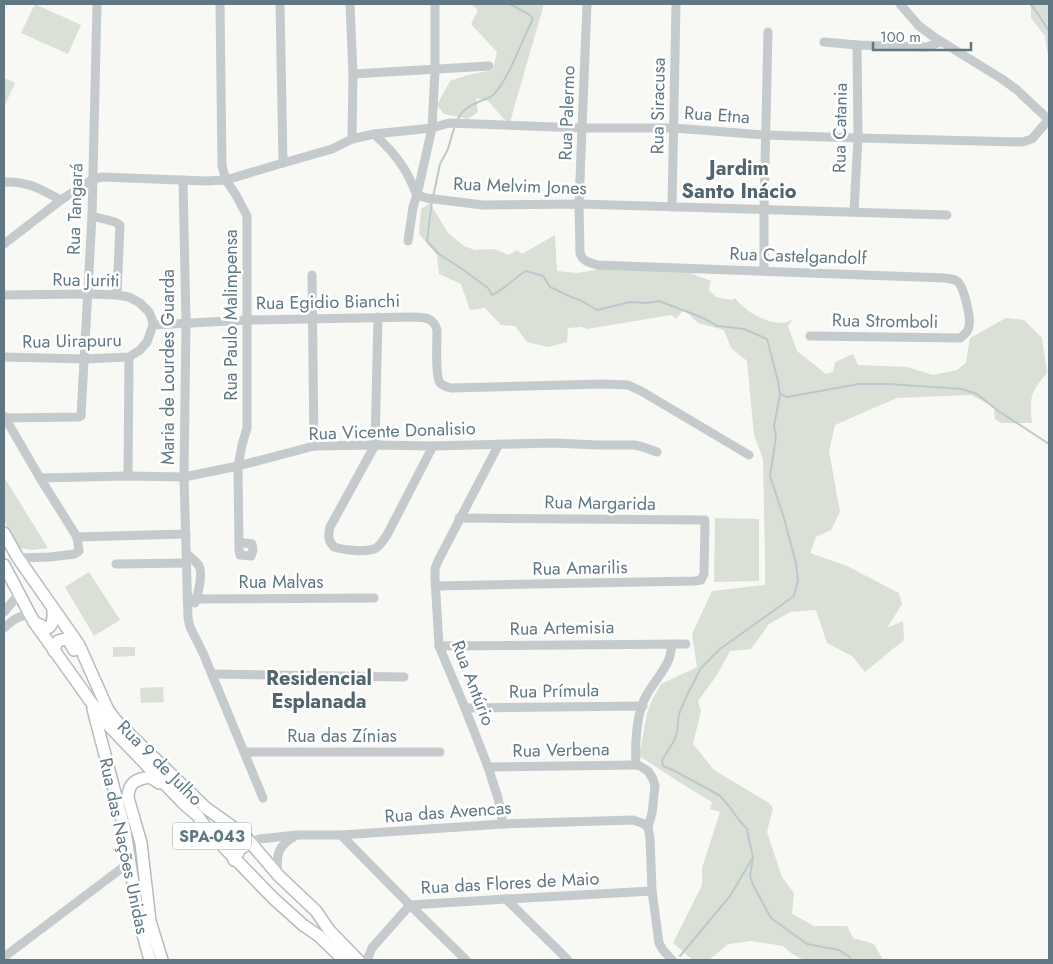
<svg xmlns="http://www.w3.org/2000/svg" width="1053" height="964" viewBox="0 0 1053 964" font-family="Jost,sans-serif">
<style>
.green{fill:#dae0d5}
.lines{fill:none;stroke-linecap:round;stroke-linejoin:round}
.stream{stroke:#bacacc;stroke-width:2}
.major-casing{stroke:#b5bcbf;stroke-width:14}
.minor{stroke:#c5cacd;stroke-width:9}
.major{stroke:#fff;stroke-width:11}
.labels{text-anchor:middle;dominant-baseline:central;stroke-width:5;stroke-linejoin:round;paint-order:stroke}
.shield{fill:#fff;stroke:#90a0a8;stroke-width:1}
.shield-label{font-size:16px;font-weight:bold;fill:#607883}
.street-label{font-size:18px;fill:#607883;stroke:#fff}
.quarter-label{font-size:20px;font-weight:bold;fill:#52646d;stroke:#fff}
</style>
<rect width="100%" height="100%" fill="#f8f8f5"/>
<g class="green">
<polygon points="35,4 81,25 68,54 21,33"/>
<polygon points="471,4 544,4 510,122 504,119 488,101 476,98 478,112 468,119 444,114 437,105 450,81 468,75 493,70 497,52 471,24 478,10"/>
<polygon points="1031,4 1049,4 1049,63 1045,36 1031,18"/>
<polygon points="4,78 15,83 4,107"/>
<path d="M 430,203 L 448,233 L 464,246 L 475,250 L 494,249 L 509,255 L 517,250 L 522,254 L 555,235 L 557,271 L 577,273 L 595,270 L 615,263 L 672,266 L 711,281 L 709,290 L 716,297 L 732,300 L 735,298 C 745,312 776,331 793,319 L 788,326 L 797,351 L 826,374 L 833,372 L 835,362 L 853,354 L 858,365 L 907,367 L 933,375 L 957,370 L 966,363 L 970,338 L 1006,318 L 1024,320 L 1042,338 L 1047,373 C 1043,378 1038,383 1035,389 C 1029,399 1031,412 1032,423 L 1001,423 L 995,419 L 994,407 L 971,395 L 897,398 L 835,425 L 829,451 L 840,512 L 831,530 L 816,537 L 810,553 L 847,566 L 899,593 L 902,604 L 887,628 L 903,621 L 904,640 L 865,672 L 852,656 L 827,643 L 816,610 L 790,612 L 769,624 L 751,649 L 730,651 L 717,675 L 698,701 L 701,711 L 693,744 L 714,770 L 769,803 L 773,808 L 767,832 L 782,877 L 794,893 L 792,914 L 814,926 L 847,926 L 853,938 L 874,944 L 883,960 L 804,960 L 791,953 L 783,946 L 752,941 L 728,944 L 709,960 L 693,960 L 673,943 L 702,885 L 702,868 L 720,812 L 710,809 L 712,802 C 687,788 663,771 639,756 L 647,713 L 652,700 L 661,684 L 697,667 L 692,634 L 712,591 L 765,585 L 765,559 L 763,459 L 754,435 L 747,361 L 731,348 L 724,330 L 698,323 L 684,309 L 676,319 L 671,315 L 587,329 L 581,327 L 568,328 L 567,342 L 548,347 L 527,342 L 515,326 L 501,325 L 485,308 L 470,310 L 461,284 L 439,274 L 437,255 L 419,234 L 421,209 Z"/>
<polygon points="4,477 48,548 33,550 19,548 4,521"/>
<polygon points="715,518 759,519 759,581 714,582"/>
<polygon points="89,572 120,620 94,636 65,587"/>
<polygon points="113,647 135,647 135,656 113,657"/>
<polygon points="163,687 164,702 141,703 140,688"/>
</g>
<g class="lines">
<g class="stream">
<polyline points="1030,4 1036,11 1049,31"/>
<path d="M 457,121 C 462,109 471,105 483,100 C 486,99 491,97 493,95 C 510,78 521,41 533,19 L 530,15 L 510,4"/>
<polyline points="433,197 440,164 448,149 455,125"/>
<path d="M 432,201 L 427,241 L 439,254 L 462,269 L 488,288 L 492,295 C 505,289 514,278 526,271 L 543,276 L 550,287 L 569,296 L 582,301 L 597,310 L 630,302 L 647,303 L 659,301 L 701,317 L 718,326 L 744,329 L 767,339 L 778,381 L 780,394 L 774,426 L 776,437 L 770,476 L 784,518 L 796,564 L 798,580 L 794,596 L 720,649 L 701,668 L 688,693 L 679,714 L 677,732 L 674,741 L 662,760 L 663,766 L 673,770 L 719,795 L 729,806 L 739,820 L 747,829 L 749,840 L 753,857 L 750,876 L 753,885 L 771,918 L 807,944 L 839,950 L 850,957 L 851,960"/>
<polyline points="780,394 787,397 859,384 888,384 962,389 977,394 997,410 1049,444"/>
<polyline points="680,956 730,896 753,857"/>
</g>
<defs>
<g id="major">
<polyline points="4,533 18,558 79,645 108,710 118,723 206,808 244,835 278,875 316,911 329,930 358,960"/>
<polyline points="4,565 34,622 91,702 110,727 184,804 197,815 210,833 273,898 303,925 319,936 344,960"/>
<path d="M 34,622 L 44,627 L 48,628 C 54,624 53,617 53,609"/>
<polyline points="54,651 56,644 58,641 65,639 69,641 74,650"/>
<polyline points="93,709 125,831 138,916 150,960"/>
<path d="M 159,783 L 150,777 C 137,779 128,782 128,798 L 141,843 L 150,921 L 162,960"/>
<polyline points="234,860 240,849 250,843"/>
</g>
</defs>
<use href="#major" class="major-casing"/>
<g class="minor">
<polyline points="220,4 222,166 226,180 236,195 247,216 247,428 242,445 238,466 239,550 240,555 251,556 253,550 252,544 239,542"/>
<polyline points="280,4 283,163"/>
<polyline points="350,4 353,74 352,139"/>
<path d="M 587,4 L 579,204 L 580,253 C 583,262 590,263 598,265 L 945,278 C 949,279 954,279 957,281 C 964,286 971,318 969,326 C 968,332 965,334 960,338 L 810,336"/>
<polyline points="900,4 919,26 934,37 1002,79 1016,89 1049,120"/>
<polyline points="824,42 857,45 927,47 940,42"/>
<polyline points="353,74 489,66"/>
<path d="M 374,134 C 385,144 395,154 403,167 C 409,176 413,186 417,195 L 426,198 L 483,205 L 579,204 L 947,215"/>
<polyline points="183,180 186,323 184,477 188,618 190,627 203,653 263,798"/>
<path d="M 4,182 C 28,181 40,189 61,200"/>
<polyline points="672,207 676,6"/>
<polyline points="854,211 858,138 857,45"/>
<polyline points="92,216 115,222 120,225 117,295"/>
<polyline points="408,241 413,207 417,195 432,128 435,70 435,4"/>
<polyline points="4,244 61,200 93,179 102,177 206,181 226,180 283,163 332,149 352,139 374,134 432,128 449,123 583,128 674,128 765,135 858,138 1022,142 1032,139 1049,119"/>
<polyline points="764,271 764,209 768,32"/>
<polyline points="312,275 314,446"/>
<polyline points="4,295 88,294 117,295 129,297 140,303 149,312 152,319 153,325 147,342 140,350 129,357 84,359 4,357"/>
<path d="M 378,317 L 375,445 L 330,527 C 328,535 328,541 334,547 C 344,550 367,553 376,548 C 381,545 384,539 387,535 L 433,446"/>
<path d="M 153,325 L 248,320 L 412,317 C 424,318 433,316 437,330 C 437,341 435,375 440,383 C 443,386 447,387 451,388 L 603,384 L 628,385 L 641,391 L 749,455"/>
<polyline points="4,416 40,478 77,537 79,551 75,554 50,557 18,558"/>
<polyline points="4,418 78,417 81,416 92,216 97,4"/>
<polyline points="499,444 438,561 435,569 435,578 439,646 465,708 488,767 498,798 503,824"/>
<polyline points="128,476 129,357"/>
<polyline points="40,478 128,476 184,477 238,466 314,446 375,445 433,446 553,443 598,445 634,445 643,447 657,452"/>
<polyline points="77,537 186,534"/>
<path d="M 187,554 C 191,558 196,561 199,566 C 203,574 198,595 195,603"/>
<polyline points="116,564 187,563"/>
<polyline points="435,586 695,581 701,580 704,574 705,520 459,518"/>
<polyline points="187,599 374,598"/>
<polyline points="4,612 19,594"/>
<path d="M 4,628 C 13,620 17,616 30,615"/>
<path d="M 672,644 C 671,649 671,654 669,659 C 664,672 653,683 646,696 C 636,715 635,743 636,765 L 640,766 L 648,771 L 653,779 L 655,786 L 652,813 L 648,827 L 650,838 L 652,891 L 659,943 L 663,950 L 672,960"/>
<polyline points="439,646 686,644"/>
<polyline points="212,674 404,677"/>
<polyline points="465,708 643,706"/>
<polyline points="244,752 440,752"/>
<polyline points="488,767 636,765"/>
<polyline points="341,835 410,905 466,960"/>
<polyline points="250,843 259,839 297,835 341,835 503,824 633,820 642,823 648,827"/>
<path d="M 278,875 C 276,855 277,846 295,836"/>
<polyline points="506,899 568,960"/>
<polyline points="4,957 130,862"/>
<polyline points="367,960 372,948 410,905 506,899 652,891"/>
</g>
<use href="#major" class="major"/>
</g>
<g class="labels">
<rect class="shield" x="173" y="822.5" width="78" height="27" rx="4"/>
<g class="shield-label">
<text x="212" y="836">SPA-043</text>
</g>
<g class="street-label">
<text transform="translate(658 106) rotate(-89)">Rua Siracusa</text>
<text transform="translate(567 113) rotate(-88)">Rua Palermo</text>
<text transform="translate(717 115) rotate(4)">Rua Etna</text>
<text transform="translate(840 128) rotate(-89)">Rua Catania</text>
<text transform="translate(520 186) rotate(2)">Rua Melvim Jones</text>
<text transform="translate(75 209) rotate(-88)">Rua Tangará</text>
<text transform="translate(798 256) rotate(2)">Rua Castelgandolf</text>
<text transform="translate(86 280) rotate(1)">Rua Juriti</text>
<text transform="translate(328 302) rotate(-1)">Rua Egidio Bianchi</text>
<text transform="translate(231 315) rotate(-90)">Rua Paulo Malimpensa</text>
<text transform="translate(885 321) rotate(1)">Rua Stromboli</text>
<text transform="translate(72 341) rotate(-1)">Rua Uirapuru</text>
<text transform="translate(168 367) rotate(-90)">Maria de Lourdes Guarda</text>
<text transform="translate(392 431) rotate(-2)">Rua Vicente Donalisio</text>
<text transform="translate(600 503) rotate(1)">Rua Margarida</text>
<text transform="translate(580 568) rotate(-1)">Rua Amarilis</text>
<text x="281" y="582">Rua Malvas</text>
<text transform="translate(562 628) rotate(-1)">Rua Artemisia</text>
<text transform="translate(473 683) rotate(69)">Rua Antúrio</text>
<text transform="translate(554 691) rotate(-1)">Rua Prímula</text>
<text x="342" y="736">Rua das Zínias</text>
<text transform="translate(561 750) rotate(-1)">Rua Verbena</text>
<text transform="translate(160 763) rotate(45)">Rua 9 de Julho</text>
<text transform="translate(448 812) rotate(-4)">Rua das Avencas</text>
<text transform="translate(124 846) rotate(78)">Rua das Nações Unidas</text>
<text transform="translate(510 883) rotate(-3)">Rua das Flores de Maio</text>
</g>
<g class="quarter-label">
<text x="739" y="168">Jardim<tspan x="739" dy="23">Santo Inácio</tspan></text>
<text x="319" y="678">Residencial<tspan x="319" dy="23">Esplanada</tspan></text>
</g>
</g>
<rect width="1053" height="964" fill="none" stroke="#607883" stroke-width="10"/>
<path d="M873 42v8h98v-8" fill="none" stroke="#607883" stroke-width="2.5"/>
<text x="880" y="42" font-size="15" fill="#607883" stroke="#ffffff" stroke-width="4" paint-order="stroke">100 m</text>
</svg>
